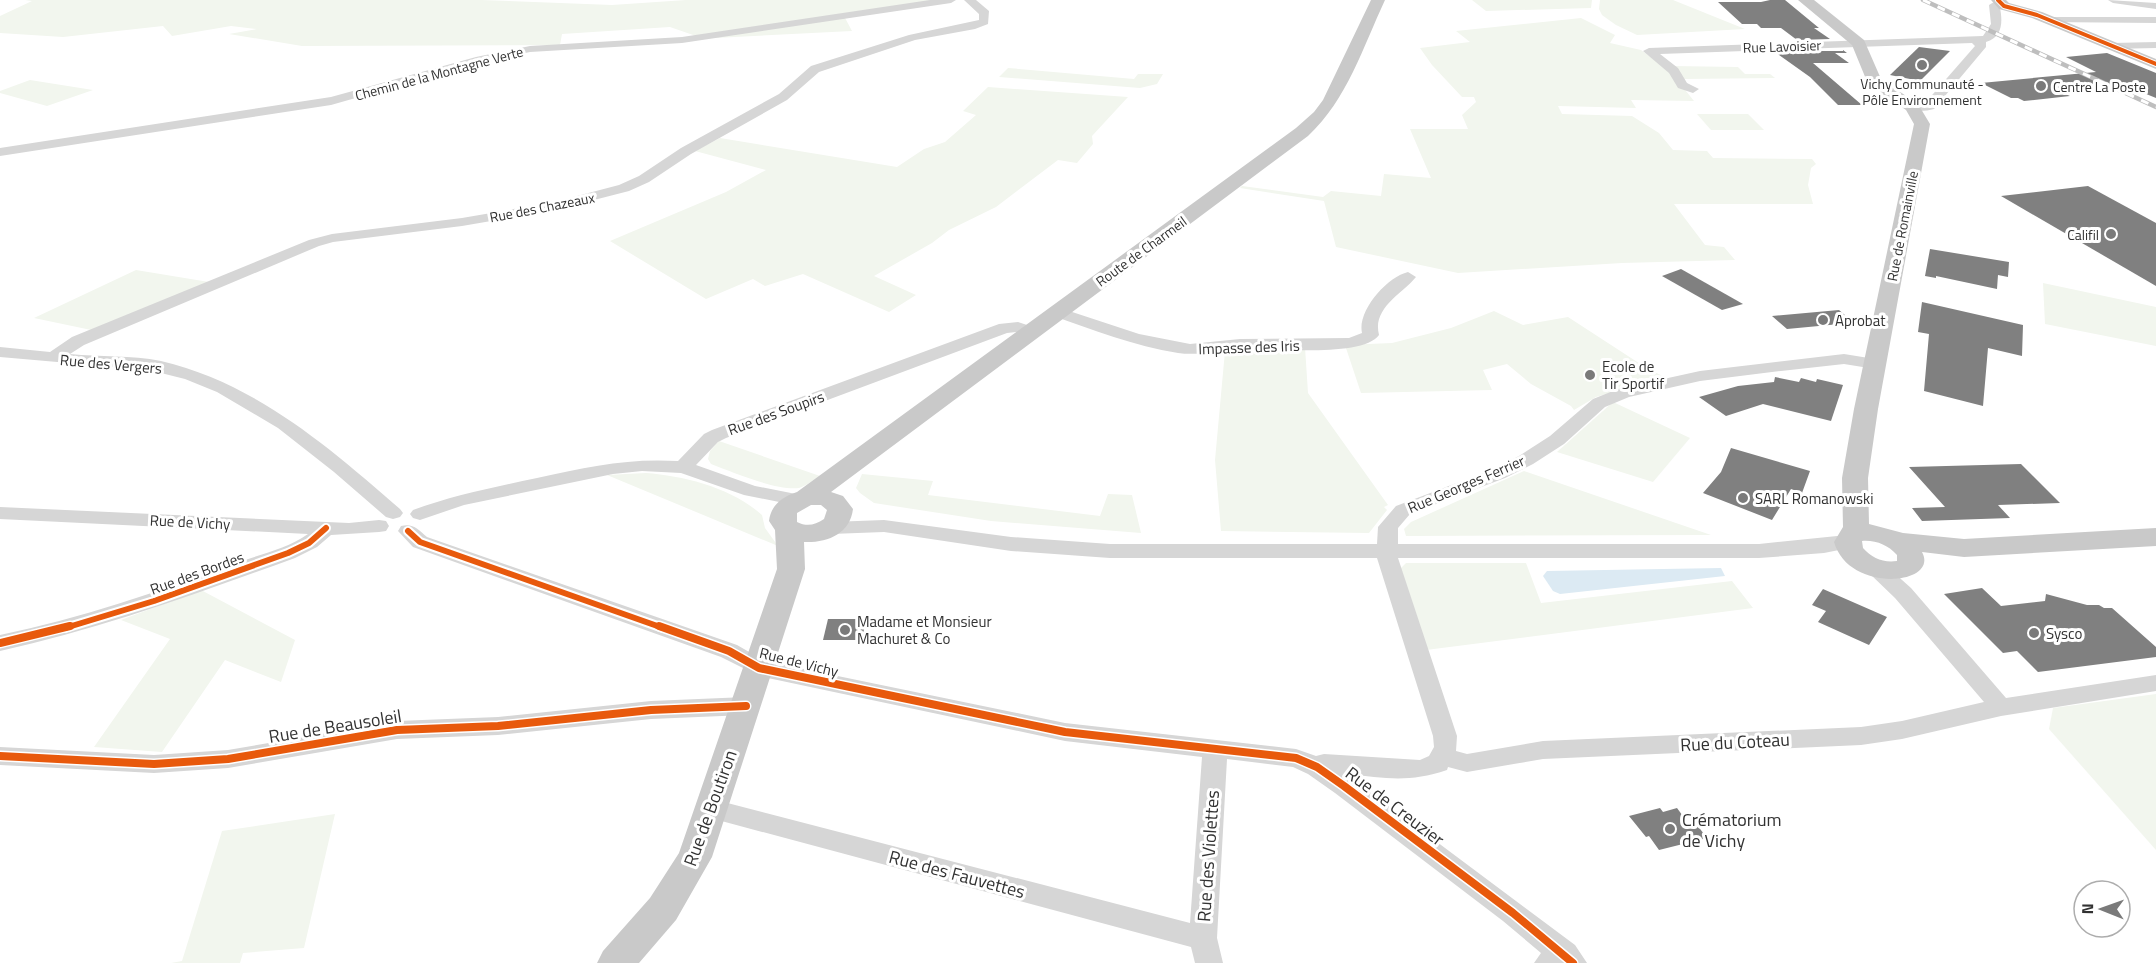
<svg xmlns="http://www.w3.org/2000/svg" width="2156" height="963" viewBox="0 0 2156 963" font-family="'Titillium Web',sans-serif">
<style>
.green{fill:#f2f6ee}
.water{fill:#dceaf3}
.building{fill:#808080}
.lines{fill:none;stroke-linecap:round;stroke-linejoin:round}
.minor{fill:#d6d6d6;fill-rule:evenodd}
.major{fill:#c9c9c9;fill-rule:evenodd}
.rail-casing{stroke:#bebebe;stroke-width:4.5}
.rail{stroke:#fff;stroke-width:3;stroke-dasharray:8;stroke-linecap:butt}
.cycleway-far2-casing{stroke:#fff;stroke-width:6}
.cycleway-far1-casing{stroke:#fff;stroke-width:10}
.cycleway-casing{stroke:#fff;stroke-width:11}
.cycleway-far2{stroke:#e8590c;stroke-width:4}
.cycleway-far1{stroke:#e8590c;stroke-width:6}
.cycleway{stroke:#e8590c;stroke-width:8}
.poi-dot{fill:#7a7a7a;stroke:#fff;stroke-width:2}
.labels{text-anchor:middle;dominant-baseline:central;stroke-width:6;stroke-linejoin:round;paint-order:stroke}
.far-street-label{font-size:14px;fill:#323232;stroke:#fff}
.far-poi-label{font-size:14px;fill:#323232;stroke:#fff}
.poi-label{font-size:15px;fill:#323232;stroke:#fff;text-anchor:start}
.street-label{font-size:15px;fill:#323232;stroke:#fff}
.near-street-label{font-size:18px;fill:#323232;stroke:#fff}
.near-poi-label{font-size:18px;fill:#323232;stroke:#fff;text-anchor:start}
</style>
<rect width="100%" height="100%" fill="#fff"/>
<g class="green">
<polygon points="25,0 481,0 612,5 686,0 943,0 844,16 852,31 695,39 696,36 670,27 562,34 560,45 302,46 229,34 257,29 231,26 172,36 163,26 63,37 0,33 0,16 32,1"/>
<polygon points="1472,0 1592,0 1591,8 1486,11"/>
<polygon points="1600,0 1673,0 1745,29 1637,35 1616,25 1602,15 1599,9"/>
<polygon points="1581,18 1615,35 1610,43 1641,50 1670,71 1694,101 1631,100 1636,108 1558,106 1562,114 1632,116 1659,133 1673,150 1707,151 1713,158 1812,159 1816,164 1811,168 1808,185 1813,204 1674,204 1705,245 1724,247 1735,260 1622,263 1458,273 1336,247 1324,201 1240,188 1242,186 1323,197 1331,191 1381,196 1384,174 1431,178 1410,129 1468,129 1462,115 1476,102 1474,97 1462,97 1432,65 1420,48 1470,42 1456,31"/>
<polygon points="1672,66 1738,67 1745,74 1770,74 1775,78 1684,79"/>
<polygon points="1008,68 1134,79 1138,74 1163,74 1157,84 1140,88 999,77"/>
<polygon points="30,80 93,90 47,106 0,93 0,91"/>
<polygon points="988,87 1128,97 1092,136 1093,144 1077,163 1058,160 996,207 949,230 932,243 874,276 916,295 889,312 803,274 765,286 753,279 706,299 610,241 726,192 766,170 695,151 720,138 897,167 924,149 945,142 976,115 963,111"/>
<polygon points="1697,114 1748,114 1764,130 1711,130"/>
<polygon points="136,270 215,283 96,331 34,318"/>
<polygon points="2043,283 2156,307 2156,346 2045,324"/>
<polygon points="1494,311 1523,325 1568,317 1648,369 1665,377 1596,397 1574,410 1571,406 1531,384 1507,364 1483,370 1492,390 1361,393 1345,345 1392,343 1451,328"/>
<polygon points="1237,346 1305,347 1308,393 1388,505 1384,507 1387,510 1369,533 1221,531 1215,460 1225,351"/>
<polygon points="1613,402 1690,438 1653,482 1557,452"/>
<path d="M 719,441 L 820,476 C 813,480 806,486 799,488 C 777,491 732,472 711,464 L 708,459 L 710,451 Z"/>
<polygon points="1524,471 1711,535 1406,536 1404,529 1411,522"/>
<path d="M 646,473 C 685,476 732,488 762,515 L 765,528 L 778,546 L 607,475 Z"/>
<polygon points="862,474 933,481 928,495 1100,516 1108,494 1132,495 1141,533 991,521 874,503 860,493 856,488"/>
<polygon points="1406,563 1526,563 1541,603 1732,581 1753,608 1426,650 1400,569"/>
<polygon points="201,590 295,640 281,682 225,660 162,752 94,747 170,639 121,620"/>
<polygon points="2156,694 2156,850 2049,729 2053,708"/>
<polygon points="335,814 304,948 243,953 240,963 171,963 182,961 222,831"/>
</g>
<polygon class="water" points="1721,568 1725,576 1560,594 1553,591 1543,576 1547,571"/>
<g class="building">
<polygon points="1770,0 1785,0 1819,28 1814,28 1830,39 1797,40 1781,28 1761,28 1757,24 1742,24 1718,2 1761,2"/>
<polygon points="1919,47 1950,51 1920,81 1890,75"/>
<polygon points="1843,50 1847,53 1835,53 1849,63 1813,63 1862,105 1838,105 1810,77 1775,52 1845,50"/>
<polygon points="2107,53 2156,73 2156,98 2129,87 2063,93 2070,96 2024,101 2018,98 2011,98 1981,83 2096,72 2066,57"/>
<polygon points="2088,186 2156,223 2156,286 2001,196"/>
<polygon points="1930,249 2009,262 2008,277 1998,275 1997,289 1936,276 1936,278 1925,276"/>
<polygon points="1681,269 1743,304 1722,310 1662,276"/>
<polygon points="1922,302 2023,325 2022,356 1988,348 1983,406 1924,391 1929,334 1918,332"/>
<polygon points="1839,310 1846,316 1871,316 1869,325 1845,328 1840,324 1787,329 1772,316"/>
<polygon points="1775,377 1799,382 1801,378 1816,382 1817,379 1843,385 1831,421 1763,404 1726,416 1699,397 1738,386 1774,382"/>
<polygon points="1731,448 1810,471 1802,493 1791,489 1772,520 1703,493 1721,472"/>
<polygon points="2021,464 2060,503 1998,505 2010,518 1922,521 1912,508 1945,507 1909,467"/>
<polygon points="1982,588 2001,606 2045,601 2046,594 2087,605 2099,605 2104,608 2112,608 2156,647 2156,657 2038,672 2017,651 2003,653 1944,594"/>
<polygon points="1823,589 1887,617 1869,645 1818,622 1826,611 1812,605"/>
<polygon points="828,619 866,619 862,640 823,640"/>
<polygon points="1660,808 1663,812 1677,808 1688,823 1694,821 1707,838 1659,850 1649,836 1646,837 1629,816"/>
</g>
<g class="lines">
<g class="minor">
<polygon points="930,0 956,0 951,3 682,43 530,52 482,62 331,105 0,156 0,148 331,97 476,57 530,46 682,37"/>
<path d="M 964,0 L 976,0 L 989,11 L 988,24 L 975,29 L 915,40 L 819,72 L 787,100 L 691,154 L 649,182 L 629,191 L 555,210 L 462,226 L 333,242 L 319,246 L 84,345 L 70,354 C 100,357 131,355 161,361 C 255,383 329,447 400,509 L 403,513 L 400,517 L 393,519 L 386,517 L 334,472 L 278,428 L 217,392 L 185,379 L 149,370 L 0,357 L 0,347 L 50,352 L 72,337 L 309,240 L 332,234 L 462,218 L 554,202 L 619,185 L 639,176 L 681,148 L 779,94 L 811,66 L 909,35 L 979,20 L 979,14 Z"/>
<polygon points="2108,0 2156,3 2156,9 2113,3"/>
<path d="M 2003,2 L 2008,5 L 2000,8 C 2003,23 2002,37 1986,42 L 1986,47 L 1934,109 C 1926,111 1912,113 1906,107 L 1912,103 L 1926,102 L 1975,46 L 1972,43 L 1660,54 L 1678,68 L 1687,83 L 1699,89 L 1693,93 L 1678,88 L 1669,73 L 1643,51 L 1649,48 L 1983,36 L 1991,24 L 1989,5 L 1994,2 Z"/>
<polygon points="2050,17 2156,17 2156,23 2046,22 2045,20"/>
<polygon points="2156,42 2156,48 2112,49 2106,46 2112,43"/>
<path d="M 1408,272 L 1416,277 C 1402,294 1372,308 1379,335 C 1363,358 1271,348 1242,349 C 1220,350 1200,356 1178,353 C 1134,346 1093,330 1051,315 L 1049,312 L 1057,307 L 1139,334 L 1190,344 L 1240,339 L 1349,338 L 1362,333 C 1357,311 1387,277 1408,272 Z"/>
<path d="M 1018,322 L 1036,328 L 1038,332 L 1030,337 L 1016,332 L 1007,333 L 726,438 L 718,442 L 696,465 L 755,486 L 806,496 L 809,500 L 806,504 L 799,506 L 744,495 L 681,473 L 642,471 L 613,474 L 464,505 L 420,520 L 413,518 L 410,514 L 413,510 C 454,495 495,487 537,478 C 588,467 626,458 678,461 L 704,434 L 712,430 L 999,324 Z"/>
<path d="M 1844,354 L 1881,360 L 1884,364 L 1881,368 L 1875,369 L 1844,364 L 1781,371 L 1700,381 L 1629,397 L 1605,407 L 1564,444 L 1533,464 L 1505,478 L 1410,514 L 1398,528 L 1398,544 L 1759,544 L 1847,535 L 1854,537 L 1857,542 L 1854,547 L 1824,553 L 1759,558 L 1398,558 L 1457,736 L 1456,751 L 1467,754 L 1543,741 L 1861,727 L 1902,721 L 1984,702 L 1895,598 L 1869,573 L 1865,568 L 1869,563 L 1876,561 L 1883,563 L 1911,588 L 2006,698 L 2156,675 L 2156,691 L 2001,716 L 1902,739 L 1861,745 L 1543,759 L 1467,772 L 1448,767 L 1447,770 C 1408,783 1386,778 1346,774 L 1575,945 L 1587,963 L 1534,963 L 1541,953 L 1503,921 L 1335,793 L 1308,774 L 1293,767 L 1227,759 L 1217,938 L 1223,963 L 1195,963 L 1191,947 L 703,816 L 699,809 L 703,802 L 712,799 L 1190,923 L 1202,757 L 1065,741 L 759,676 L 721,657 L 413,547 L 398,531 L 401,526 C 413,523 418,529 427,537 L 737,645 L 765,661 L 1065,723 L 1296,749 L 1316,756 L 1324,754 L 1420,760 L 1429,756 L 1434,747 L 1433,736 L 1377,558 L 1110,558 L 1011,551 L 884,532 L 831,534 L 824,533 L 821,528 L 824,523 L 831,522 L 884,520 L 1011,537 L 1110,544 L 1377,544 L 1378,527 L 1396,506 L 1491,470 L 1519,456 L 1550,436 L 1593,399 L 1618,389 L 1700,371 Z"/>
<path d="M 0,507 L 349,523 L 379,520 L 386,521 L 389,526 L 386,531 L 379,532 L 331,535 L 317,547 L 295,558 C 198,593 101,629 0,651 L 0,635 C 81,618 158,592 236,563 C 261,554 287,549 308,534 L 0,519 Z"/>
<polygon points="746,697 754,700 758,706 754,712 746,715 651,719 498,735 397,739 228,768 154,773 0,765 0,747 154,755 228,750 397,721 498,717 651,701"/>
</g>
<g class="major">
<path d="M 1371,0 L 1385,0 C 1363,47 1347,100 1308,136 L 831,492 L 843,496 L 853,509 C 850,534 827,543 804,542 L 805,569 L 712,857 L 676,920 L 639,963 L 597,963 L 603,951 L 650,898 L 679,853 L 777,569 L 775,530 L 769,521 C 771,505 782,497 797,492 L 1296,128 L 1314,112 L 1323,100 ZM 811,505 L 821,505 L 827,510 L 824,519 C 815,525 807,527 797,522 L 797,513 Z"/>
<path d="M 1798,0 L 1814,0 L 1864,40 L 1881,79 L 1918,104 L 1930,124 L 1878,409 L 1868,478 L 1869,524 L 1903,533 L 1964,539 L 2156,528 L 2156,546 L 1964,557 L 1922,552 C 1940,585 1849,594 1834,542 L 1843,527 L 1842,478 L 1854,409 L 1914,124 L 1906,110 L 1868,84 L 1852,45 ZM 1862,541 C 1876,540 1888,545 1897,555 L 1897,561 C 1883,563 1872,558 1863,548 Z"/>
<polygon points="1991,0 2006,0 2009,3 2042,12 2156,59 2156,69 2032,18 1999,9"/>
</g>
<defs>
<polyline id="rail" points="1923,0 2156,107"/>
</defs>
<use href="#rail" class="rail-casing"/>
<use href="#rail" class="rail"/>
<defs>
<polyline id="cycleway-far2" points="1998,0 2004,6 2037,15 2156,64"/>
<g id="cycleway-far1">
<polyline points="408,531 420,542 663,628"/>
<polyline points="65,628 154,601 288,553 309,543 326,528"/>
</g>
<g id="cycleway">
<polyline points="659,626 729,651 759,668 1065,732 1296,758 1317,767 1344,786 1513,913 1573,963"/>
<polyline points="0,643 70,626"/>
<polyline points="0,756 154,764 228,759 397,730 498,726 651,710 746,706"/>
</g>
</defs>
<use href="#cycleway-far2" class="cycleway-far2-casing"/>
<use href="#cycleway-far1" class="cycleway-far1-casing"/>
<use href="#cycleway" class="cycleway-casing"/>
<use href="#cycleway-far2" class="cycleway-far2"/>
<use href="#cycleway-far1" class="cycleway-far1"/>
<use href="#cycleway" class="cycleway"/>
</g>
<g class="poi-dot">
<circle cx="1922" cy="65" r="6"/>
<circle cx="2041" cy="86" r="6"/>
<circle cx="2111" cy="234" r="6"/>
<circle cx="1823" cy="320" r="6"/>
<circle cx="1590" cy="375" r="6"/>
<circle cx="1743" cy="498" r="6"/>
<circle cx="845" cy="630" r="6"/>
<circle cx="2034" cy="633" r="6"/>
<circle cx="1670" cy="829" r="6"/>
</g>
<g class="labels">
<g class="far-street-label">
<text transform="translate(1782 46) rotate(-2)">Rue Lavoisier</text>
<text transform="translate(439 73) rotate(-15)">Chemin de la Montagne Verte</text>
<text transform="translate(542 207) rotate(-11)">Rue des Chazeaux</text>
<text transform="translate(1902 226) rotate(-79)">Rue de Romainville</text>
<text transform="translate(1141 251) rotate(-36)">Route de Charmeil</text>
</g>
<g class="far-poi-label">
<text x="1922" y="83">Vichy Communauté -<tspan x="1922" dy="16">Pôle Environnement</tspan></text>
<text x="2053" y="86" text-anchor="start">Centre La Poste</text>
<text x="2099" y="234" text-anchor="end">Califil</text>
</g>
<g class="poi-label">
<text x="1835" y="320">Aprobat</text>
<text x="1602" y="366">Ecole de<tspan x="1602" dy="17">Tir Sportif</tspan></text>
<text x="1755" y="498">SARL Romanowski</text>
<text x="857" y="621">Madame et Monsieur<tspan x="857" dy="17">Machuret &amp; Co</tspan></text>
<text x="2046" y="633">Sysco</text>
</g>
<g class="street-label">
<text transform="translate(1249 347) rotate(-2)">Impasse des Iris</text>
<text transform="translate(111 364) rotate(5)">Rue des Vergers</text>
<text transform="translate(776 413) rotate(-20)">Rue des Soupirs</text>
<text transform="translate(1466 484) rotate(-23)">Rue Georges Ferrier</text>
<text transform="translate(190 522) rotate(3)">Rue de Vichy</text>
<text transform="translate(197 573) rotate(-20)">Rue des Bordes</text>
<text transform="translate(799 662) rotate(14)">Rue de Vichy</text>
</g>
<g class="near-street-label">
<text transform="translate(335 726) rotate(-9)">Rue de Beausoleil</text>
<text transform="translate(1735 742) rotate(-3)">Rue du Coteau</text>
<text transform="translate(1395 806) rotate(37)">Rue de Creuzier</text>
<text transform="translate(710 808) rotate(-70)">Rue de Boutiron</text>
<text transform="translate(1208 856) rotate(-86)">Rue des Violettes</text>
<text transform="translate(957 874) rotate(15)">Rue des Fauvettes</text>
</g>
<g class="near-poi-label">
<text x="1682" y="819">Crématorium<tspan x="1682" dy="21">de Vichy</tspan></text>
</g>
</g>
<g transform="translate(2102 909) rotate(271)"><circle r="28" fill="#ffffff" stroke="#adadad" stroke-width="1.5"/>
<path d="M0-4.5L10 22L0 15L-10 22Z" fill="#7a7a7a"/>
<text y="-9" font-size="16" font-weight="bold" text-anchor="middle" fill="#323232">N</text>
</g>
</svg>
